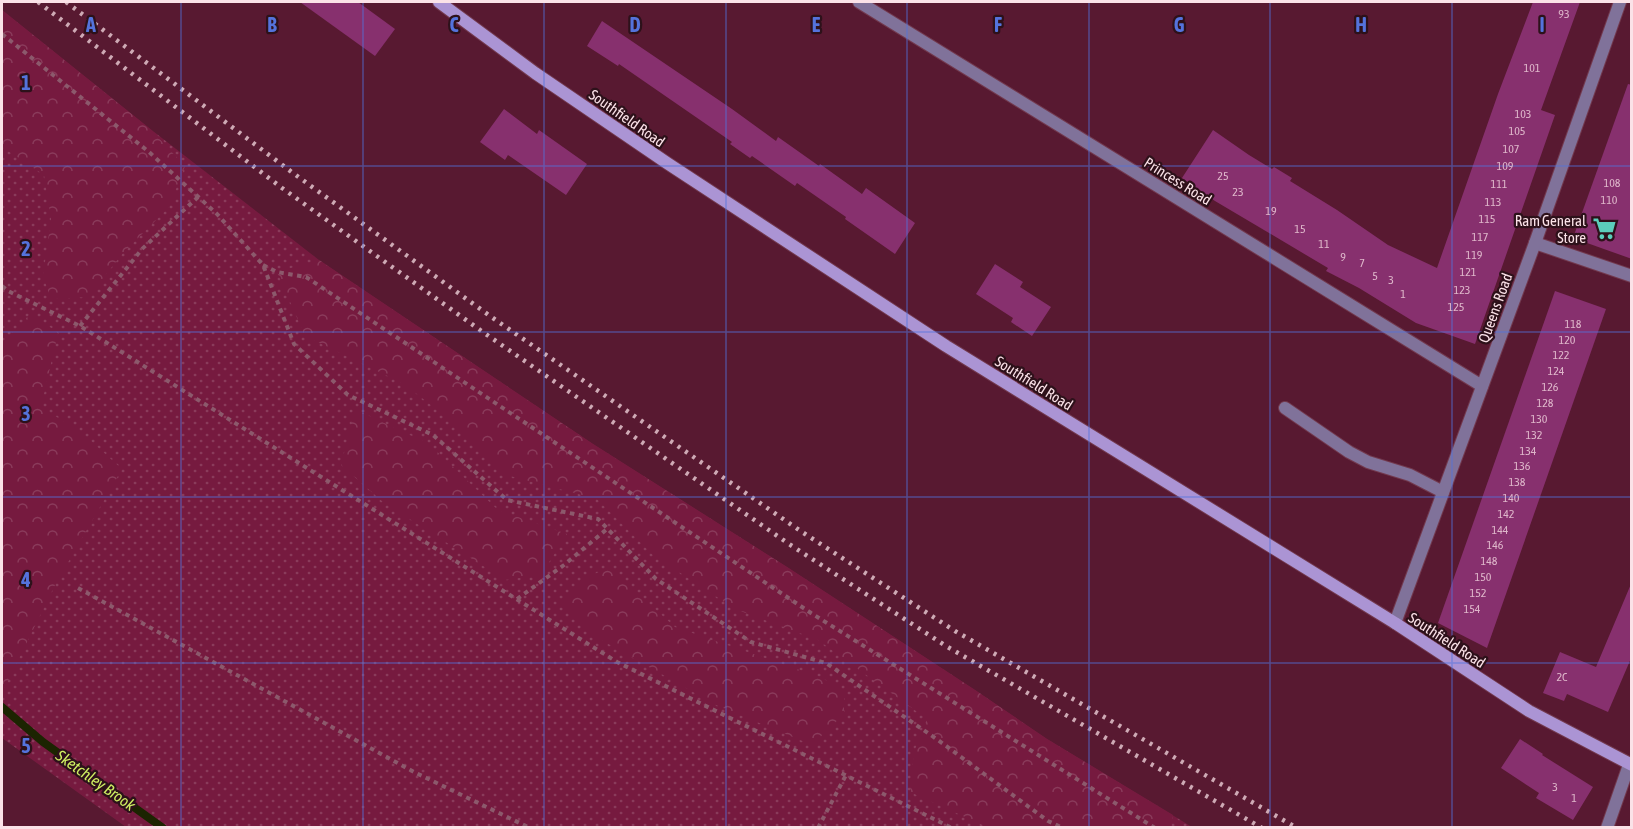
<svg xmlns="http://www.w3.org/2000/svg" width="1633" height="829" viewBox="0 0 1633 829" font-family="'Asap Condensed',sans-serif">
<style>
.grass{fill:url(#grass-dots)}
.forest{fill:url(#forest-crowns)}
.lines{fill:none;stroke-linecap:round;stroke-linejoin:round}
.stream{stroke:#1c2401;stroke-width:8}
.building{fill:#87306e}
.service-casing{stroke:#72394e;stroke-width:14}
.minor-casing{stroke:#72394e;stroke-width:14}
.secondary-casing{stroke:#72394e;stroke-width:14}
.path{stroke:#8c596c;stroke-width:4;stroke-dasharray:4.5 4.5;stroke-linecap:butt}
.service{stroke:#80729a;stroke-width:12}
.minor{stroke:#80729a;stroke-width:12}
.secondary{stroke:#ab94d4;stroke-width:12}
.rail{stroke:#ceaab5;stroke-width:4.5;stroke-dasharray:3 6;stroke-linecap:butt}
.grid{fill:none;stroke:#5473dc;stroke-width:1.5;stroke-opacity:0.55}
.labels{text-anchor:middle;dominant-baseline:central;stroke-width:4.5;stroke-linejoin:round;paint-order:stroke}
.number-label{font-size:12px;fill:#deb6ca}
.street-label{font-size:15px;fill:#fbe2e8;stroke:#2d111a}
.poi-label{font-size:15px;fill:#fbe2e8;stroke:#2d111a;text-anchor:end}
.water-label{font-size:16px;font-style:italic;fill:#cfef62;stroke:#2d111a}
.grid-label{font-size:20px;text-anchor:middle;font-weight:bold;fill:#5473dc;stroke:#2d111a;stroke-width:4.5;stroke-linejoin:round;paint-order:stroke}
</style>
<defs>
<pattern id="grass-dots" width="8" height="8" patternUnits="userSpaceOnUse" patternTransform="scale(1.5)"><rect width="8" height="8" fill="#761a3f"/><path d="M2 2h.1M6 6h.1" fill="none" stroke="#8a3b5b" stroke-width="1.8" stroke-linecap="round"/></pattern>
<pattern id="forest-crowns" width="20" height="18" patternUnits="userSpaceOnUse" patternTransform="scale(1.5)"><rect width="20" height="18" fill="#761a3f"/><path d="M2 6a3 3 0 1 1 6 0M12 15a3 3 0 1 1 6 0" fill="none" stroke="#8a3b5b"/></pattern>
</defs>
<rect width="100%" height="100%" fill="#581931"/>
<polygon class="grass" points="2,10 149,128 319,260 593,444 787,567 975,690 1047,739 1192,827 126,827 2,738"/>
<g class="forest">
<polygon points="2,10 149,128 185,166 169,207 123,253 88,297 51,299 43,276 51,219 44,175 2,147"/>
<polygon points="319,260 593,444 787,567 975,690 1047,739 1173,815 1171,827 987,827 910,792 914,752 927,719 818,640 735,609 653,555 597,499 506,475 459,427 404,384 305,336 277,272"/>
<polygon points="31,313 58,333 41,407 82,433 122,469 55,585 2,693 2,344"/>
<polygon points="361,412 429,444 498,510 567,534 541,575 505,580 383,502 341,465 354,413"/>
<polygon points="609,568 675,627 820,677 844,690 844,714 812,745 716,705 589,633 560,602 584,578"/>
</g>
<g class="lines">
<polyline class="stream" points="2,707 43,742 163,828"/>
</g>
<g class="building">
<polygon points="300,2 358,2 395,29 375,56"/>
<polygon points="1533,2 1580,2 1541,110 1555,115 1475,344 1416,323 1359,288 1326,271 1328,268 1215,201 1182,178 1213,130 1249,155 1272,169 1274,167 1292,178 1290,181 1337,210 1388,245 1437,268 1498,94"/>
<polygon points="602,21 732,109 776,141 778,137 819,166 820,164 862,194 866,188 915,223 895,254 845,219 846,217 797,183 795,186 752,156 750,158 730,144 732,142 619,64 618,66 587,46"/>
<polygon points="1628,84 1632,85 1632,259 1573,238"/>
<polygon points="504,109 537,134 539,130 587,164 566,195 508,155 505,160 480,142"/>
<polygon points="995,264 1023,282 1020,287 1051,307 1032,336 1011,322 1013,318 976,294"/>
<polygon points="1555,291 1606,309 1487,648 1438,623"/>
<polygon points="1631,584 1632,656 1608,712 1567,694 1564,701 1543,693 1560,652 1596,667"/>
<polygon points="1520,739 1543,754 1542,755 1593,787 1573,820 1536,798 1539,793 1501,768"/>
</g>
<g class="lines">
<defs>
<g id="service">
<polyline points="1285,408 1349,452 1368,462 1410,475 1443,492"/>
<polyline points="1607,828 1629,765"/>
</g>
<g id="minor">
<polyline points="859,2 1482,386"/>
<polyline points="1535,243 1632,276"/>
<polyline points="1395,623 1535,243 1620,2"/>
</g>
<polyline id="secondary" points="439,2 535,73 667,163 946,346 1395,623 1529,711 1632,765"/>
</defs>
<use href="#service" class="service-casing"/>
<use href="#minor" class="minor-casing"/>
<use href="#secondary" class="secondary-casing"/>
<g class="path">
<polyline points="2,34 149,152 217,214 263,265 294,344 348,395 433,435 507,500 598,519 656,579 751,642 826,663 938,740 1048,821 1063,828"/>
<polyline points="263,265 277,272 306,277 811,613 1155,828"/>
<polyline points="2,286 8,291 80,326 617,662 952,828"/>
<polyline points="80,326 142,249 198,197"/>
<polyline points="78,588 414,772 530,828"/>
<polyline points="517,599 564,565 607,529"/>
<polyline points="818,828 846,775"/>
</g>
<use href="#service" class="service"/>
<use href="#minor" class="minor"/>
<use href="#secondary" class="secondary"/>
<g class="rail">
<polyline points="38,2 282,188 480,330 789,544 946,646 1262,828"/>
<polyline points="66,2 293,173 490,316 799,530 955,631 1297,828"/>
</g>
</g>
<path class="grid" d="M 181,2 L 181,828M 363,2 L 363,828M 544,2 L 544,828M 726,2 L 726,828M 907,2 L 907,828M 1089,2 L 1089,828M 1270,2 L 1270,828M 1452,2 L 1452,828M 2,166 L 1632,166M 2,332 L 1632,332M 2,497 L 1632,497M 2,663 L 1632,663"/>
<defs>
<symbol id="supermarket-bare" viewBox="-9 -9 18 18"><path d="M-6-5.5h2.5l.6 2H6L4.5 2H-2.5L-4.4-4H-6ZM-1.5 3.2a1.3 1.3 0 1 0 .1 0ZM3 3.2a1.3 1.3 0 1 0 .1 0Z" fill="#5bcebb" stroke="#2d111a" stroke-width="2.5" paint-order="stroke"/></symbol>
</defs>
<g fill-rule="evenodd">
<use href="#supermarket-bare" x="1588" y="212" width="33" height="33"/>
</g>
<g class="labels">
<g class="number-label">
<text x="1564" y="14">93</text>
<text x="1532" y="68">101</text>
<text x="1523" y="114">103</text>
<text x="1517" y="131">105</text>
<text x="1511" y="149">107</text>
<text x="1505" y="166">109</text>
<text x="1223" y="176">25</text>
<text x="1612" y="183">108</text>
<text x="1499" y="184">111</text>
<text x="1238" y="192">23</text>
<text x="1609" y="200">110</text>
<text x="1493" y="202">113</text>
<text x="1271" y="211">19</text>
<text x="1487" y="219">115</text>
<text x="1300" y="229">15</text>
<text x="1480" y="237">117</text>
<text x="1324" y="244">11</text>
<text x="1474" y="255">119</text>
<text x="1343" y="257">9</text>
<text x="1362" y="263">7</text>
<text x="1468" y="272">121</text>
<text x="1375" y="276">5</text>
<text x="1391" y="280">3</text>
<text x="1462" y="290">123</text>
<text x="1403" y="294">1</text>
<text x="1456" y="307">125</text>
<text x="1573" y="324">118</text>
<text x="1567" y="340">120</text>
<text x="1561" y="355">122</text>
<text x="1556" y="371">124</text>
<text x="1550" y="387">126</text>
<text x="1545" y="403">128</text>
<text x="1539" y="419">130</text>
<text x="1534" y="435">132</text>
<text x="1528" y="451">134</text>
<text x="1522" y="466">136</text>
<text x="1517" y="482">138</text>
<text x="1511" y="498">140</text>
<text x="1506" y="514">142</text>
<text x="1500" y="530">144</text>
<text x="1495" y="545">146</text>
<text x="1489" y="561">148</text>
<text x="1483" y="577">150</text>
<text x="1478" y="593">152</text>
<text x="1472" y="609">154</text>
<text x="1562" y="677">2C</text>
<text x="1555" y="787">3</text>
<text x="1574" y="798">1</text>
</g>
<g class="street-label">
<text transform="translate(627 118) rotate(35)">Southfield Road</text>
<text transform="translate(1178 181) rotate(32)">Princess Road</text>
<text transform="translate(1495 308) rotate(-70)">Queens Road</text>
<text transform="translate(1034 383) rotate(32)">Southfield Road</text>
<text transform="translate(1447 640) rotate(33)">Southfield Road</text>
</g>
<g class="poi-label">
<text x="1586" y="220">Ram General<tspan x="1586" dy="17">Store</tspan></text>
</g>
<g class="water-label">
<text transform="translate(96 780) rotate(35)">Sketchley Brook</text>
</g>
</g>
<g class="grid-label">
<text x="91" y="32">A</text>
<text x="272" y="32">B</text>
<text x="454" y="32">C</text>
<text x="635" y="32">D</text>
<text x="816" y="32">E</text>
<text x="998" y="32">F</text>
<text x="1179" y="32">G</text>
<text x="1361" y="32">H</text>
<text x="1542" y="32">I</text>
<text x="26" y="90">1</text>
<text x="26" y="256">2</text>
<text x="26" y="421">3</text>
<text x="26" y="587">4</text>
<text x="26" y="753">5</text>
</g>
<rect width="1633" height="829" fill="none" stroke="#fbe2e8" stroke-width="6"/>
</svg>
